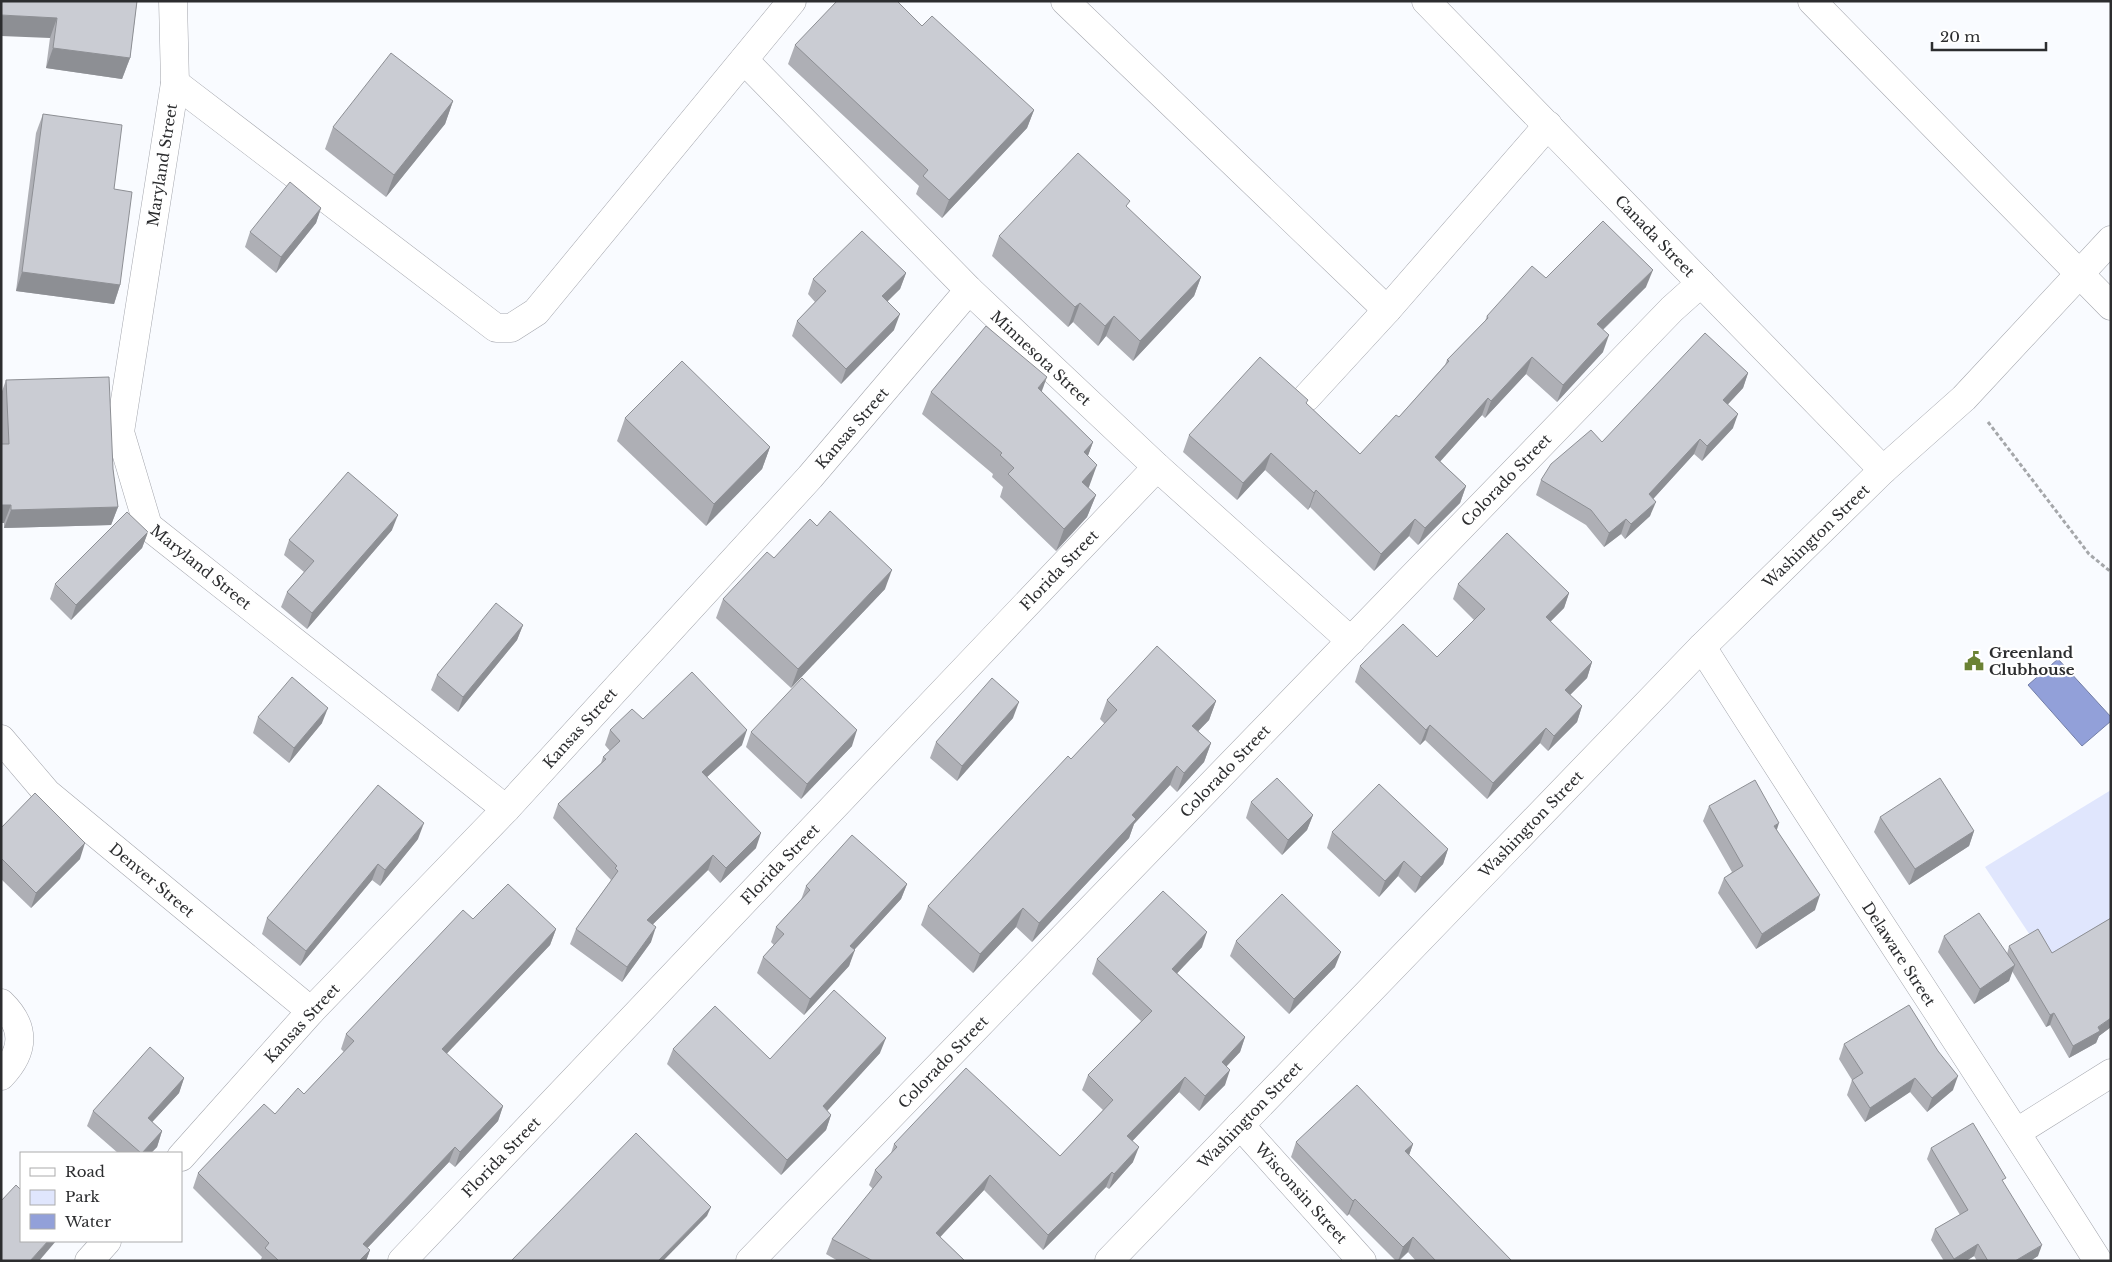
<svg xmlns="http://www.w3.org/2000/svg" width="2112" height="1262" viewBox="0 0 2112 1262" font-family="'Libre Baskerville',serif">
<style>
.green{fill:#e0e6fd}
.water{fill:#92a0d9;stroke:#737ea6}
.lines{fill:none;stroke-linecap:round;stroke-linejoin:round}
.minor-casing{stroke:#a4a6ad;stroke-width:29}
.path{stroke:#a5a7aa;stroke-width:3;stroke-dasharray:4 2.5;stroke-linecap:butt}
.minor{stroke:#fff;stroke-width:28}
.wall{fill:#aeafb5}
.shaded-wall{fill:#8d8f94}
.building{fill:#caccd3;stroke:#8d8f94}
.labels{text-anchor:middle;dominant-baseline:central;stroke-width:4.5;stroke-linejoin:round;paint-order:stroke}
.street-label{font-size:15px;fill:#2c2d2f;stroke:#fff}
.poi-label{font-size:15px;font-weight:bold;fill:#2c2d2f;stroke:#fff;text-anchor:start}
</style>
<rect width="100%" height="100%" fill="#f9fbff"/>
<polygon class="green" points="2111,790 2111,922 2047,961 1985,867"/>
<polygon class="water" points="2058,659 2111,717 2111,721 2082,746 2028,685"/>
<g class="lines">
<defs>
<g id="minor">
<polyline points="173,1 175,83 120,432 148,526 506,809"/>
<polyline points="1065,1 1387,310 1548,125"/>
<polyline points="1426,1 1883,470"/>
<polyline points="1812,1 2111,306"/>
<polyline points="744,60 969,290 1157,467 1351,641"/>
<polyline points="175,83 496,328 511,328 536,312 792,1"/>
<polyline points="1307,397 1387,310"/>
<path d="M 1702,647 C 1832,853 1968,1055 2098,1261"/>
<polyline points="1,739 47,793 311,1011"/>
<path d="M 1,1003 C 26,1027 25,1051 1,1076"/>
<polyline points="1240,1125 1362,1261"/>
<polyline points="2017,1132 2111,1073"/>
<polyline points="181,1157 311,1011 506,809 810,477 969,290"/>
<polyline points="89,1261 107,1241"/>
<polyline points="402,1261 1157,467"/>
<polyline points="750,1261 1672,309 1701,283"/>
<polyline points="1109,1261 1702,647 1883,470 1964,398 2111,240"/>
</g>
</defs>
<use href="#minor" class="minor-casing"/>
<polyline class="path" points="1988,422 2089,554 2111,572"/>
<use href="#minor" class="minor"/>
</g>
<g class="wall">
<polygon points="1,1 137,1 130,58 122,79 46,68 50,38"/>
<polygon points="922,26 1034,110 1027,128 942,218 916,194 919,186 788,64 795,45"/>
<polygon points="453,101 445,124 386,197 325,149 333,127"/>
<polygon points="43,114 120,285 114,304 16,291 36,133"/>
<polygon points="321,208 316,223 276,273 245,247 250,232"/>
<polygon points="1127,208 1201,277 1194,296 1133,361 1106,336 1098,346 1073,322 1068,327 992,256 999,236"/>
<polygon points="906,273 900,289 887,301 894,330 841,384 792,336 797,321 815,302 808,294 813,279"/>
<polygon points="1546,278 1646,287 1603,330 1603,352 1557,402 1526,374 1485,418 1482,415 1440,461 1466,486 1460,503 1418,545 1409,536 1374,571 1310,507 1308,510 1265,470 1237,500 1183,452 1189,435 1307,404 1360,454 1399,417 1445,365 1447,360 1485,321 1487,316"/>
<polygon points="1748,373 1743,388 1728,404 1733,428 1702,461 1694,454 1653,499 1650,516 1625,539 1621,534 1604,547 1586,525 1536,495 1541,480 1602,442"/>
<polygon points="6,380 113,469 118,507 111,525 4,528 4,523 1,523 1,394"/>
<polygon points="931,392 1042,392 1093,442 1088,455 1089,487 1088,488 1096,495 1087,517 1056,551 1000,497 1003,487 992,477 993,474 922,414"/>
<polygon points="625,418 770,447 762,469 706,526 617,441"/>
<polygon points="392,530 307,629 281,607 287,592 304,572 284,555 289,540"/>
<polygon points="148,532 142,548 71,620 50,599 55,584"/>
<polygon points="774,558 885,589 791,688 716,618 723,599"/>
<polygon points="1458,584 1569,593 1564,608 1550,622 1592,662 1587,678 1570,695 1582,706 1577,722 1548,751 1540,743 1487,799 1425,740 1420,745 1355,682 1360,666 1437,657 1474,620 1453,599"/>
<polygon points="523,625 517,640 458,712 431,690 437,675"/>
<polygon points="1107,700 1216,701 1209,720 1198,731 1211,743 1204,762 1177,792 1170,785 1134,824 1129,838 1032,942 1016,927 973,973 921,925 928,906 1105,724 1100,719"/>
<polygon points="258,717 322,723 289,763 253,733"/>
<polygon points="1013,718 957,781 930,758 936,742"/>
<polygon points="643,719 742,745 707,777 756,848 720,883 708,870 653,924 651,942 622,982 570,944 576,929 610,882 611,880 553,818 558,804 601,763 603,757 610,751 605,745 610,730"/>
<polygon points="751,732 852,746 801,799 746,747"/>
<polygon points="1251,802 1313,815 1307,830 1282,855 1246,818"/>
<polygon points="1709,806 1777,830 1815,910 1756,949 1718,893 1724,878 1732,872 1703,821"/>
<polygon points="1880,817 1974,831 1969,846 1909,885 1874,832"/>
<polygon points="1,828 80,859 31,908 1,879"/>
<polygon points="1332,832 1448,849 1443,864 1415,893 1398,876 1379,897 1327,848"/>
<polygon points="418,839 380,886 372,880 300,966 262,934 267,918"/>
<polygon points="907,884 901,899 854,950 849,966 804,1015 757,973 763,957 774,945 771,942 776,927 801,900 806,886"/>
<polygon points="2111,918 2111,1027 2099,1036 2096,1043 2069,1058 2050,1025 2046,1027 2012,971 2009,981 1974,1004 1938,952 1944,936 2007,954 2009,946 2052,953"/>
<polygon points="473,919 556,929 550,945 446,1054 503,1106 498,1121 455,1167 449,1162 367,1248 370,1250 366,1261 260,1261 262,1257 193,1188 198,1173 275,1114 304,1094 344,1052 341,1049 346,1034"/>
<polygon points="1236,941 1335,967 1289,1014 1230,956"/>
<polygon points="1202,947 1177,973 1245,1037 1240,1052 1227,1066 1225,1085 1199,1111 1179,1092 1132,1141 1133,1162 1109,1189 1106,1187 1043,1250 984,1190 940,1237 965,1261 838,1261 826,1254 832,1239 873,1189 869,1185 875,1170 891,1153 894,1144 1060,1156 1103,1110 1082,1090 1088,1075 1141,1021 1092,974 1097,959"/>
<polygon points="1844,1044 1953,1090 1927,1112 1910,1092 1865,1122 1847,1095 1852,1080 1839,1059"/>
<polygon points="673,1049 770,1059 880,1053 827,1111 831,1115 826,1130 781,1175 667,1064"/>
<polygon points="184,1078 179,1093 152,1122 162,1131 157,1147 151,1153 118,1153 87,1126 93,1111"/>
<polygon points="1296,1142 1413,1144 1409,1155 1512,1261 1416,1261 1408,1252 1399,1261 1396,1261 1349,1214 1347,1216 1291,1157"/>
<polygon points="1931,1148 2004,1184 2038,1256 2030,1261 1977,1261 1974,1256 1966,1261 1944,1261 1931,1240 1935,1229 1960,1215 1927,1159"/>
</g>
<g class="shaded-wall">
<polygon points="1,15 57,18 50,38 1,36"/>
<polygon points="53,48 130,58 122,79 46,68"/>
<polygon points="453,101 445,124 386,197 394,175"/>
<polygon points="1034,110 1027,128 942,218 949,200"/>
<polygon points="321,208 316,223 276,273 281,257"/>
<polygon points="1653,270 1646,287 1591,341 1597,324"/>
<polygon points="22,272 120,285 114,304 16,291"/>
<polygon points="906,273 900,289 877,312 882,296"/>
<polygon points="1201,277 1194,296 1133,361 1140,341"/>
<polygon points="1080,303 1073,322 1068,327 1075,307"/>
<polygon points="900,314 894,330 841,384 846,369"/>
<polygon points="1114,316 1106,336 1098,346 1105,326"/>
<polygon points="1609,335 1603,352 1557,402 1563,385"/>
<polygon points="1532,357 1526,374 1485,418 1491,401"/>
<polygon points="1748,373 1743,388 1718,415 1723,400"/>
<polygon points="1047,377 1039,399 1038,388"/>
<polygon points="1488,398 1482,415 1429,474 1435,457"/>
<polygon points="1738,414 1733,428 1702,461 1707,446"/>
<polygon points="1700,439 1694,454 1644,509 1649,494"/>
<polygon points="1093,442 1085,464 1084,452"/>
<polygon points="770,447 762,469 706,526 714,504"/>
<polygon points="1271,453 1265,470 1237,500 1243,483"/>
<polygon points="1097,465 1089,487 1073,504 1082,482"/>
<polygon points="1466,486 1460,503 1418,545 1425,528"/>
<polygon points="1316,490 1310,507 1308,510 1314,493"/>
<polygon points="1096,495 1087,517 1056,551 1064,529"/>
<polygon points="1656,502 1650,516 1625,539 1631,524"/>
<polygon points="1,505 11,505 4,523 1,523"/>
<polygon points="118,507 111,525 4,528 11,510"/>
<polygon points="398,515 392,530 307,629 312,613"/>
<polygon points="1415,519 1409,536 1374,571 1381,554"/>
<polygon points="1626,519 1621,534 1604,547 1609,533"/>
<polygon points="148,532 142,548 71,620 76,605"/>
<polygon points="892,570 885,589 791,688 798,669"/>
<polygon points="1569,593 1564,608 1540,632 1546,617"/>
<polygon points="523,625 517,640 458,712 463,697"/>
<polygon points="1592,662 1587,678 1559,706 1565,690"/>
<polygon points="1216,701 1209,720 1185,745 1192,726"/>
<polygon points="1019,702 1013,718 957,781 962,766"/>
<polygon points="1582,706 1577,722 1548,751 1554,736"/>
<polygon points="328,708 322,723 289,763 294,748"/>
<polygon points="1430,725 1425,740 1420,745 1426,730"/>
<polygon points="1546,728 1540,743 1487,799 1493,783"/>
<polygon points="747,730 742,745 696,787 702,772"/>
<polygon points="857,730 852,746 801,799 807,784"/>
<polygon points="1211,743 1204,762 1177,792 1184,773"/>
<polygon points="1177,766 1170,785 1134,824 1129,838 1032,942 1039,923 1132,815"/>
<polygon points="1313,815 1307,830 1282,855 1288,840"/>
<polygon points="424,823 418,839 380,886 385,870"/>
<polygon points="1779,823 1774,839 1774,826"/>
<polygon points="1974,831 1969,846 1909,885 1915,869"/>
<polygon points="761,833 756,848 720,883 726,868"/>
<polygon points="85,843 80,859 31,908 36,893"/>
<polygon points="1448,849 1443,864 1415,893 1421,877"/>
<polygon points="713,855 708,870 642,935 647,920"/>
<polygon points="1404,861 1398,876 1379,897 1385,881"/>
<polygon points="378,864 372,880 300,966 306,951"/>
<polygon points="907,884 901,899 844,961 850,946"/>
<polygon points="1820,895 1815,910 1756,949 1762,934"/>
<polygon points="1023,908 1016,927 973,973 980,954"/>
<polygon points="656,927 651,942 622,982 627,967"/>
<polygon points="556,929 550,945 436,1065 442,1049"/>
<polygon points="1207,932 1202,947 1167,984 1172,969"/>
<polygon points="855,950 849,966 804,1015 810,999"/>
<polygon points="1341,952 1335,967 1289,1014 1294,999"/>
<polygon points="2015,965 2009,981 1974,1004 1980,989"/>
<polygon points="2054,1013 2050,1025 2046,1027 2050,1015"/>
<polygon points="2111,1018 2111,1027 2099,1036 2096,1043 2069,1058 2073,1046"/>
<polygon points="1245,1037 1240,1052 1216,1077 1222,1062"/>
<polygon points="886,1038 880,1053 817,1122 823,1106"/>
<polygon points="1230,1070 1225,1085 1199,1111 1205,1096"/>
<polygon points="1958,1076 1953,1090 1927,1112 1932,1098"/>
<polygon points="1185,1077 1179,1092 1122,1152 1127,1136"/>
<polygon points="184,1078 179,1093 142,1133 148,1118"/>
<polygon points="1915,1078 1910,1092 1865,1122 1870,1108"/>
<polygon points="503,1106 498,1121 455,1167 460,1152"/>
<polygon points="831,1115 826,1130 781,1175 787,1160"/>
<polygon points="162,1131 157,1147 151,1153 142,1153"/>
<polygon points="1413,1144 1408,1158 1405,1151"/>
<polygon points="455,1147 449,1162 357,1259 363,1244"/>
<polygon points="1139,1147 1133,1162 1109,1189 1114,1174"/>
<polygon points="1112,1172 1106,1187 1043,1250 1048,1235"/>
<polygon points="990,1175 984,1190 930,1248 936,1233"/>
<polygon points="1355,1199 1349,1214 1347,1216 1353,1201"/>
<polygon points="711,1207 707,1216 663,1261 658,1261"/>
<polygon points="1413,1237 1408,1252 1398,1261 1403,1247"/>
<polygon points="48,1241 56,1241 39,1261 30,1261"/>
<polygon points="1978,1244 1974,1256 1966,1261 1953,1261 1954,1259"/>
<polygon points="2042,1245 2038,1256 2030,1261 2015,1261"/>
<polygon points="370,1250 366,1261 359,1261"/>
</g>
<g class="building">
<polygon points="1,1 137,1 130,58 53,48 57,18 1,15"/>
<polygon points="837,1 897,1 922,26 932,16 1034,110 949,200 923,176 928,170 795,45"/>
<polygon points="391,53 453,101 394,175 333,127"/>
<polygon points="43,114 122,125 114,189 132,192 120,285 22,272"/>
<polygon points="1078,153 1130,201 1126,206 1201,277 1140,341 1114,316 1105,326 1080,303 1075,307 999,236"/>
<polygon points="290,182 321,208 281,257 250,232"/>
<polygon points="1603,221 1653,270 1597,324 1609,335 1563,385 1532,357 1491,401 1488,398 1435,457 1466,486 1425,528 1415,519 1381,554 1316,490 1314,493 1271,453 1243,483 1189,435 1260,357 1308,400 1306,403 1360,454 1396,415 1399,417 1449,361 1447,360 1488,318 1487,316 1532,266 1546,278"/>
<polygon points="862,231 906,273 882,296 900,314 846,369 797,321 826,291 813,279"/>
<polygon points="986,326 1047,377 1038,388 1093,442 1084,452 1097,465 1082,482 1096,495 1064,529 1008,474 1014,468 1000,455 1002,453 931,392"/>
<polygon points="1705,333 1748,373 1723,400 1738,414 1707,446 1700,439 1649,494 1656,502 1631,524 1626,519 1609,533 1591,510 1541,480 1551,464 1591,430 1602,442"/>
<polygon points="682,361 770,447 714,504 625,418"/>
<polygon points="109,377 113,469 118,507 11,510 11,505 1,505 1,444 9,444 6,380"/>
<polygon points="348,472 398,515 312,613 287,592 314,561 289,540"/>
<polygon points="830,511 892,570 798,669 723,599 767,552 774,558 810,519 817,526"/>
<polygon points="127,512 148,532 76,605 55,584"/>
<polygon points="1507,533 1569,593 1546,617 1592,662 1565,690 1582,706 1554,736 1546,728 1493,783 1430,725 1426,730 1360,666 1403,624 1437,657 1485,609 1458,584"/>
<polygon points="496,603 523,625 463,697 437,675"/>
<polygon points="1157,646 1216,701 1192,726 1211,743 1184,773 1177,766 1132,815 1136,819 1039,923 1023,908 980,954 928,906 1068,756 1071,759 1117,710 1107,700"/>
<polygon points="692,672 747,730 702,772 761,833 726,868 713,855 647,920 656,927 627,967 576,929 618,871 615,868 617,866 558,804 606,759 603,757 620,741 610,730 632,709 643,719"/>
<polygon points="292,677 328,708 294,748 258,717"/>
<polygon points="802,678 857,730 807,784 751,732"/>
<polygon points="992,678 1019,702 962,766 936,742"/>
<polygon points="1277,778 1313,815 1288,840 1251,802"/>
<polygon points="1940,778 1974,831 1915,869 1880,817"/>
<polygon points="1755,780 1779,823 1774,826 1820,895 1762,934 1724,878 1743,866 1709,806"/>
<polygon points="1379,784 1448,849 1421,877 1404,861 1385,881 1332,832"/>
<polygon points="378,785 424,823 385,870 378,864 306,951 267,918"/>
<polygon points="35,793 85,843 36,893 1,858 1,828"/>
<polygon points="852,835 907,884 850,946 855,950 810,999 763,957 784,934 776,927 810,890 806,886"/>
<polygon points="508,884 556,929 442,1049 503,1106 460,1152 455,1147 363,1244 370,1250 359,1261 277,1261 278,1260 265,1248 269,1243 198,1173 264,1104 275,1114 298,1088 304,1094 354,1041 346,1034 463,910 473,919"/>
<polygon points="1163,891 1207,932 1172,969 1245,1037 1222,1062 1230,1070 1205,1096 1185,1077 1127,1136 1139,1147 1114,1174 1112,1172 1048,1235 990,1175 936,1233 965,1261 873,1261 832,1239 882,1177 875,1170 897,1147 894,1144 966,1068 1060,1156 1113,1100 1088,1075 1152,1011 1097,959"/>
<polygon points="1282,894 1341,952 1294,999 1236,941"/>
<polygon points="1979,913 2015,965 1980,989 1944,936"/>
<polygon points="2111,918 2111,1018 2098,1027 2100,1031 2073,1046 2054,1013 2050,1015 2009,946 2038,929 2052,953"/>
<polygon points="834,990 886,1038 823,1106 831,1115 787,1160 673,1049 715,1006 770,1059"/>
<polygon points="1909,1005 1938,1051 1958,1076 1932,1098 1915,1078 1870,1108 1852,1080 1863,1073 1844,1044"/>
<polygon points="150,1047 184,1078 148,1118 162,1131 142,1153 141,1153 93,1111"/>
<polygon points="1357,1085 1413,1144 1405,1151 1512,1261 1436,1261 1413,1237 1403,1247 1355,1199 1353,1201 1296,1142"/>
<polygon points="1973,1123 2006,1178 2002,1180 2042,1245 2015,1261 1988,1261 1978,1244 1954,1259 1935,1229 1968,1210 1931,1148"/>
<polygon points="636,1133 711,1207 658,1261 514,1261 512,1260"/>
<polygon points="16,1185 21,1190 21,1241 48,1241 30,1261 1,1261 1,1201"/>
</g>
<defs>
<symbol id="civic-bare" viewBox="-9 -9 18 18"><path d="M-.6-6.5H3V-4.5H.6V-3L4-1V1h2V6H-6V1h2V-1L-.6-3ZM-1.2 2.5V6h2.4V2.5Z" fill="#6b8234" stroke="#fff" stroke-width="2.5" paint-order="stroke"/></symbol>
</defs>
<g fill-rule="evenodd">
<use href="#civic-bare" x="1960" y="647" width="28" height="28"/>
</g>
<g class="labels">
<g class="street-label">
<text transform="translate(162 165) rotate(-81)">Maryland Street</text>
<text transform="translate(1655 236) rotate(46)">Canada Street</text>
<text transform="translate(1041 358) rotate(43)">Minnesota Street</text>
<text transform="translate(852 428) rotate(-49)">Kansas Street</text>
<text transform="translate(1506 480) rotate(-46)">Colorado Street</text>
<text transform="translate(1816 536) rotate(-44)">Washington Street</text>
<text transform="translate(201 567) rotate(39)">Maryland Street</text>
<text transform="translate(1059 570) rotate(-46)">Florida Street</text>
<text transform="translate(580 728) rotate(-48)">Kansas Street</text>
<text transform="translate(1225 771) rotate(-46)">Colorado Street</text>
<text transform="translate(1531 824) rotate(-46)">Washington Street</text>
<text transform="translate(780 864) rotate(-46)">Florida Street</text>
<text transform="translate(152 880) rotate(40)">Denver Street</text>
<text transform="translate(1899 954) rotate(57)">Delaware Street</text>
<text transform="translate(302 1023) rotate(-47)">Kansas Street</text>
<text transform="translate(943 1062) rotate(-46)">Colorado Street</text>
<text transform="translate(1250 1115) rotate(-46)">Washington Street</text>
<text transform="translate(501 1157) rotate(-46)">Florida Street</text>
<text transform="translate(1301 1193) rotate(48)">Wisconsin Street</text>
</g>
<g class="poi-label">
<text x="1989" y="652">Greenland<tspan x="1989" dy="17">Clubhouse</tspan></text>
</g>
</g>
<rect width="2112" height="1262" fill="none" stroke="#2c2d2f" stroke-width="5"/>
<rect x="20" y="1152" width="162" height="90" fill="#ffffff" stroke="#ababac"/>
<rect x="30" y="1168" width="25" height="8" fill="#ffffff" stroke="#ababac"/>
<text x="65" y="1177" font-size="15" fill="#2c2d2f">Road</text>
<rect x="30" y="1190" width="25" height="15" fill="#e0e6fd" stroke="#ababac"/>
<text x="65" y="1202" font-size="15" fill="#2c2d2f">Park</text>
<rect x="30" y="1214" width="25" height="15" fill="#92a0d9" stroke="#ababac"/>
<text x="65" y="1227" font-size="15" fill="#2c2d2f">Water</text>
<path d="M1932 42v8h114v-8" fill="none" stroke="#2c2d2f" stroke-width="2.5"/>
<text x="1940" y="42" font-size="15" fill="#2c2d2f" stroke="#ffffff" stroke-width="4" paint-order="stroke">20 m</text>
</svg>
